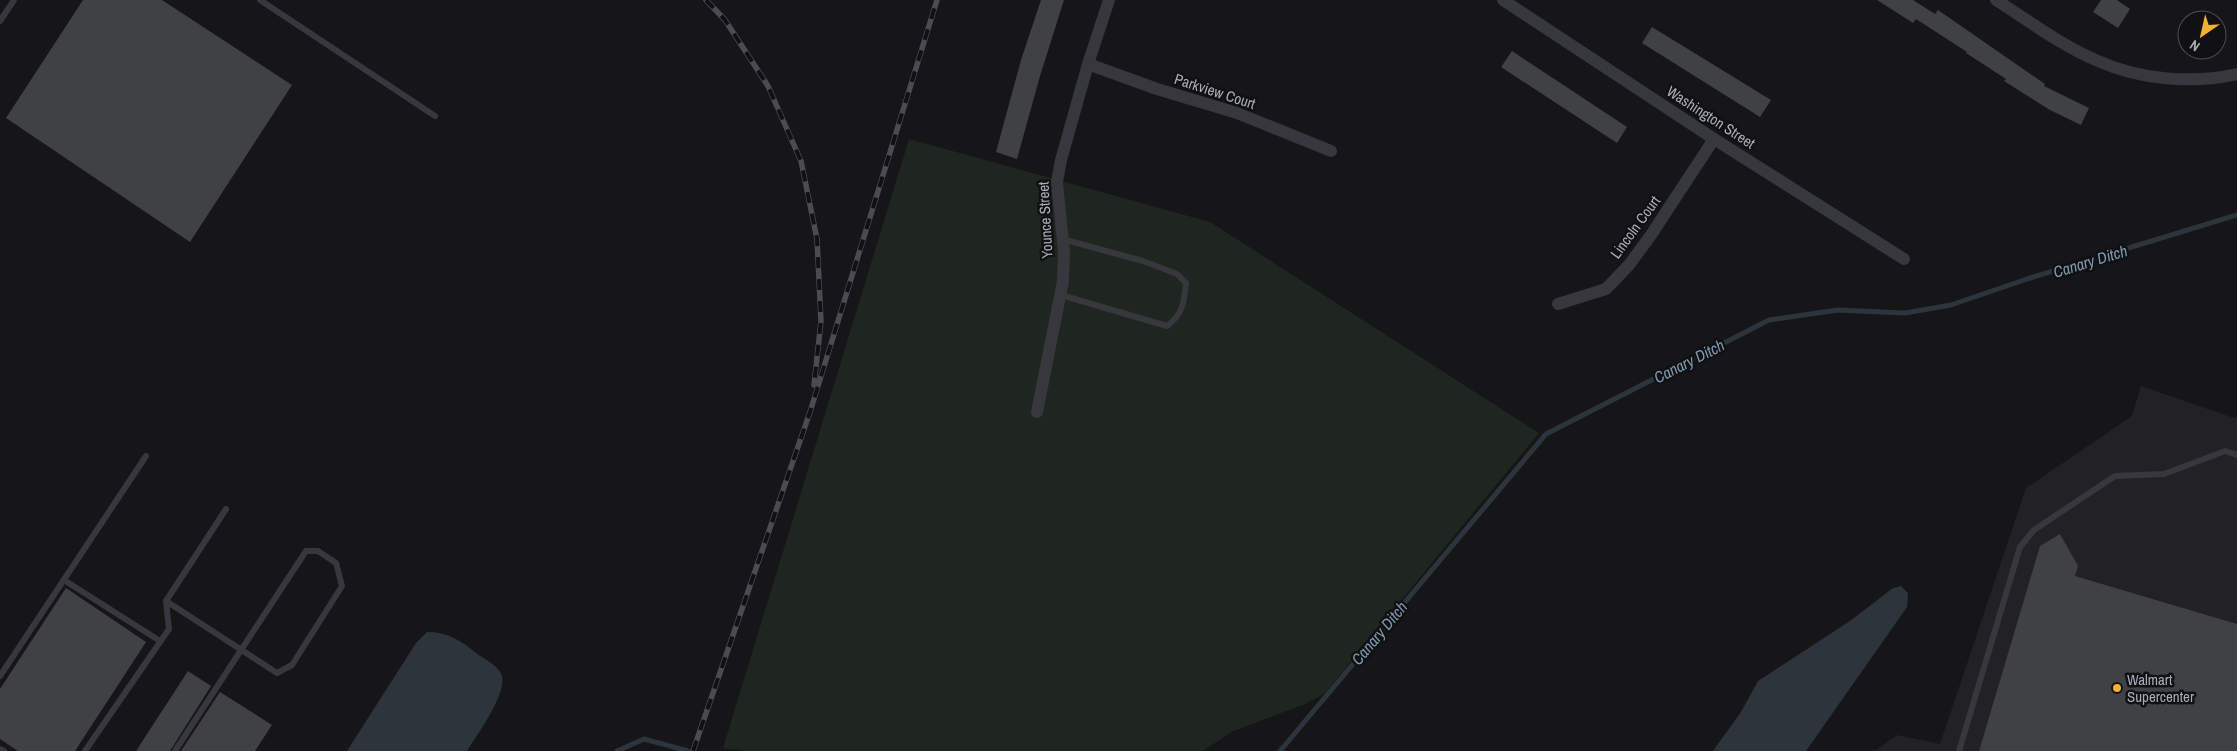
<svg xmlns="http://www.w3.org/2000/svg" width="2237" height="751" viewBox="0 0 2237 751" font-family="'Archivo Narrow',sans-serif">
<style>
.built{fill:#222225}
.green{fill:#1e261f}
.water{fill:#2c353c}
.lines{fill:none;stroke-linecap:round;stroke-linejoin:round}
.stream{stroke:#2c353c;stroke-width:5}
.building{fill:#404145}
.lane{stroke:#37383d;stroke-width:6}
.street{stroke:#37383d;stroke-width:12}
.rail-casing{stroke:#4a4c52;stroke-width:5.5}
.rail{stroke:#111113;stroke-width:4;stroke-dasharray:11;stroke-linecap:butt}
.poi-dot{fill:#f2b134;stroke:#111113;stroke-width:2}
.labels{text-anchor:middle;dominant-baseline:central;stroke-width:5;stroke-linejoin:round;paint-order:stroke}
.street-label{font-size:15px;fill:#a8adb8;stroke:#111113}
.poi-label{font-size:15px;fill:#a8adb8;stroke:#111113;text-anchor:start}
.water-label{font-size:16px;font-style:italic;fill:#7f9bb3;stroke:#111113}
</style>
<rect width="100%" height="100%" fill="#161618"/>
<polygon class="built" points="2141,386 2237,419 2237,751 1875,751 1897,735 1940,744 2026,488 2132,416"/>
<polygon class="green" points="909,139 1210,222 1539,433 1324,694 1305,704 1233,731 1203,751 747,751 723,748"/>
<g class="water">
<polygon points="1901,586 1908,593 1907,607 1806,751 1713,751 1741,712 1758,681 1850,621 1893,588"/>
<path d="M 427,632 C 448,632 460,640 476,653 C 483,658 495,664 500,672 C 512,688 476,736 467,751 L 347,751 L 416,643 Z"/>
</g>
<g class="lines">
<g class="stream">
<polyline points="617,751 644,739 688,751"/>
<polyline points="1280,751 1546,434 1769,320 1838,310 1905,313 1951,305 2027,279 2237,215"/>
</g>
</g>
<g class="building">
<polygon points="83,0 162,0 292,85 190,242 6,118"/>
<polygon points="1041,0 1064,0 1040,76 1017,159 996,152 1021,60"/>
<polygon points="1877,0 1913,0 1935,14 1938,10 2045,84 2044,86 2089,108 2081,125 2050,110 2004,81 2006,79 1966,53 1967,52 1916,19 1913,23"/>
<polygon points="2101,0 2117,0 2130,9 2118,28 2093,12"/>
<polygon points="1652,27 1771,100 1760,117 1642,43"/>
<polygon points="1512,51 1627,127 1617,143 1501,67"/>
<polygon points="2060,534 2078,566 2075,576 2237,624 2237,751 1979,751 2040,546"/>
<polygon points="66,588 146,642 75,751 18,751 0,739 0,689"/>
<polygon points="188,671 211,686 170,751 136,751"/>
<polygon points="220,692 272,725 255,751 181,751"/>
</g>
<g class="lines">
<g class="lane">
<polyline points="260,0 435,116"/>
<polyline points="0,21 14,0"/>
<path d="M 1061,295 L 1167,326 C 1183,314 1184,302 1186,283 L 1177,274 L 1143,261 L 1062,239"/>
<polyline points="64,580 160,641"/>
<polyline points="166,601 277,673 292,665 342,586 336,563 318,551 306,551 175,751"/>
<polyline points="0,676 146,456"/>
<polyline points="0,749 4,751"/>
<polyline points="85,751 169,629 166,601 226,509"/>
<polyline points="1959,751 2020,547 2034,530 2115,476 2164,474 2225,451 2237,455"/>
</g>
<g class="street">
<polyline points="1503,0 1714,139 1904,259"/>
<path d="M 1996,0 C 2029,21 2062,46 2098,61 C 2141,80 2192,84 2237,74"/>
<polyline points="1088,64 1157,89 1237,113 1331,151"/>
<polyline points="1558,304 1606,289 1629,265 1651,235 1714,139"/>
<polyline points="1037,412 1063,281 1064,252 1057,182 1061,160 1088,64 1109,0"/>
</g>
<defs>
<g id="rail">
<polyline points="706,0 725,20 768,86 801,161 817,239 821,321 814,385"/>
<polyline points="693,751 810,412 937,0"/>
</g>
</defs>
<use href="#rail" class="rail-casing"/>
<use href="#rail" class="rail"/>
</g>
<circle class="poi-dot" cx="2117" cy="688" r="5"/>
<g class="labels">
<g class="street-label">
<text transform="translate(1215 91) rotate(18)">Parkview Court</text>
<text transform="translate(1711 117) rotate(33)">Washington Street</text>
<text transform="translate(1045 220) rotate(-93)">Younce Street</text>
<text transform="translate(1635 227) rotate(-54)">Lincoln Court</text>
</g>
<g class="poi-label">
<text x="2127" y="679">Walmart<tspan x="2127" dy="17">Supercenter</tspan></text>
</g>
<g class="water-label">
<text transform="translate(2090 261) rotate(-17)">Canary Ditch</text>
<text transform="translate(1689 361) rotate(-27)">Canary Ditch</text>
<text transform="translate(1379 633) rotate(-50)">Canary Ditch</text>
</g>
</g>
<g transform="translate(2202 35) rotate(214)"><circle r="24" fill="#111113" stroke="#4d4f55"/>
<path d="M0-4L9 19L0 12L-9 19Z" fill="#f2b134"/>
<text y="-8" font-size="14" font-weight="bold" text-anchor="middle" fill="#a8adb8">N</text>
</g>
</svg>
